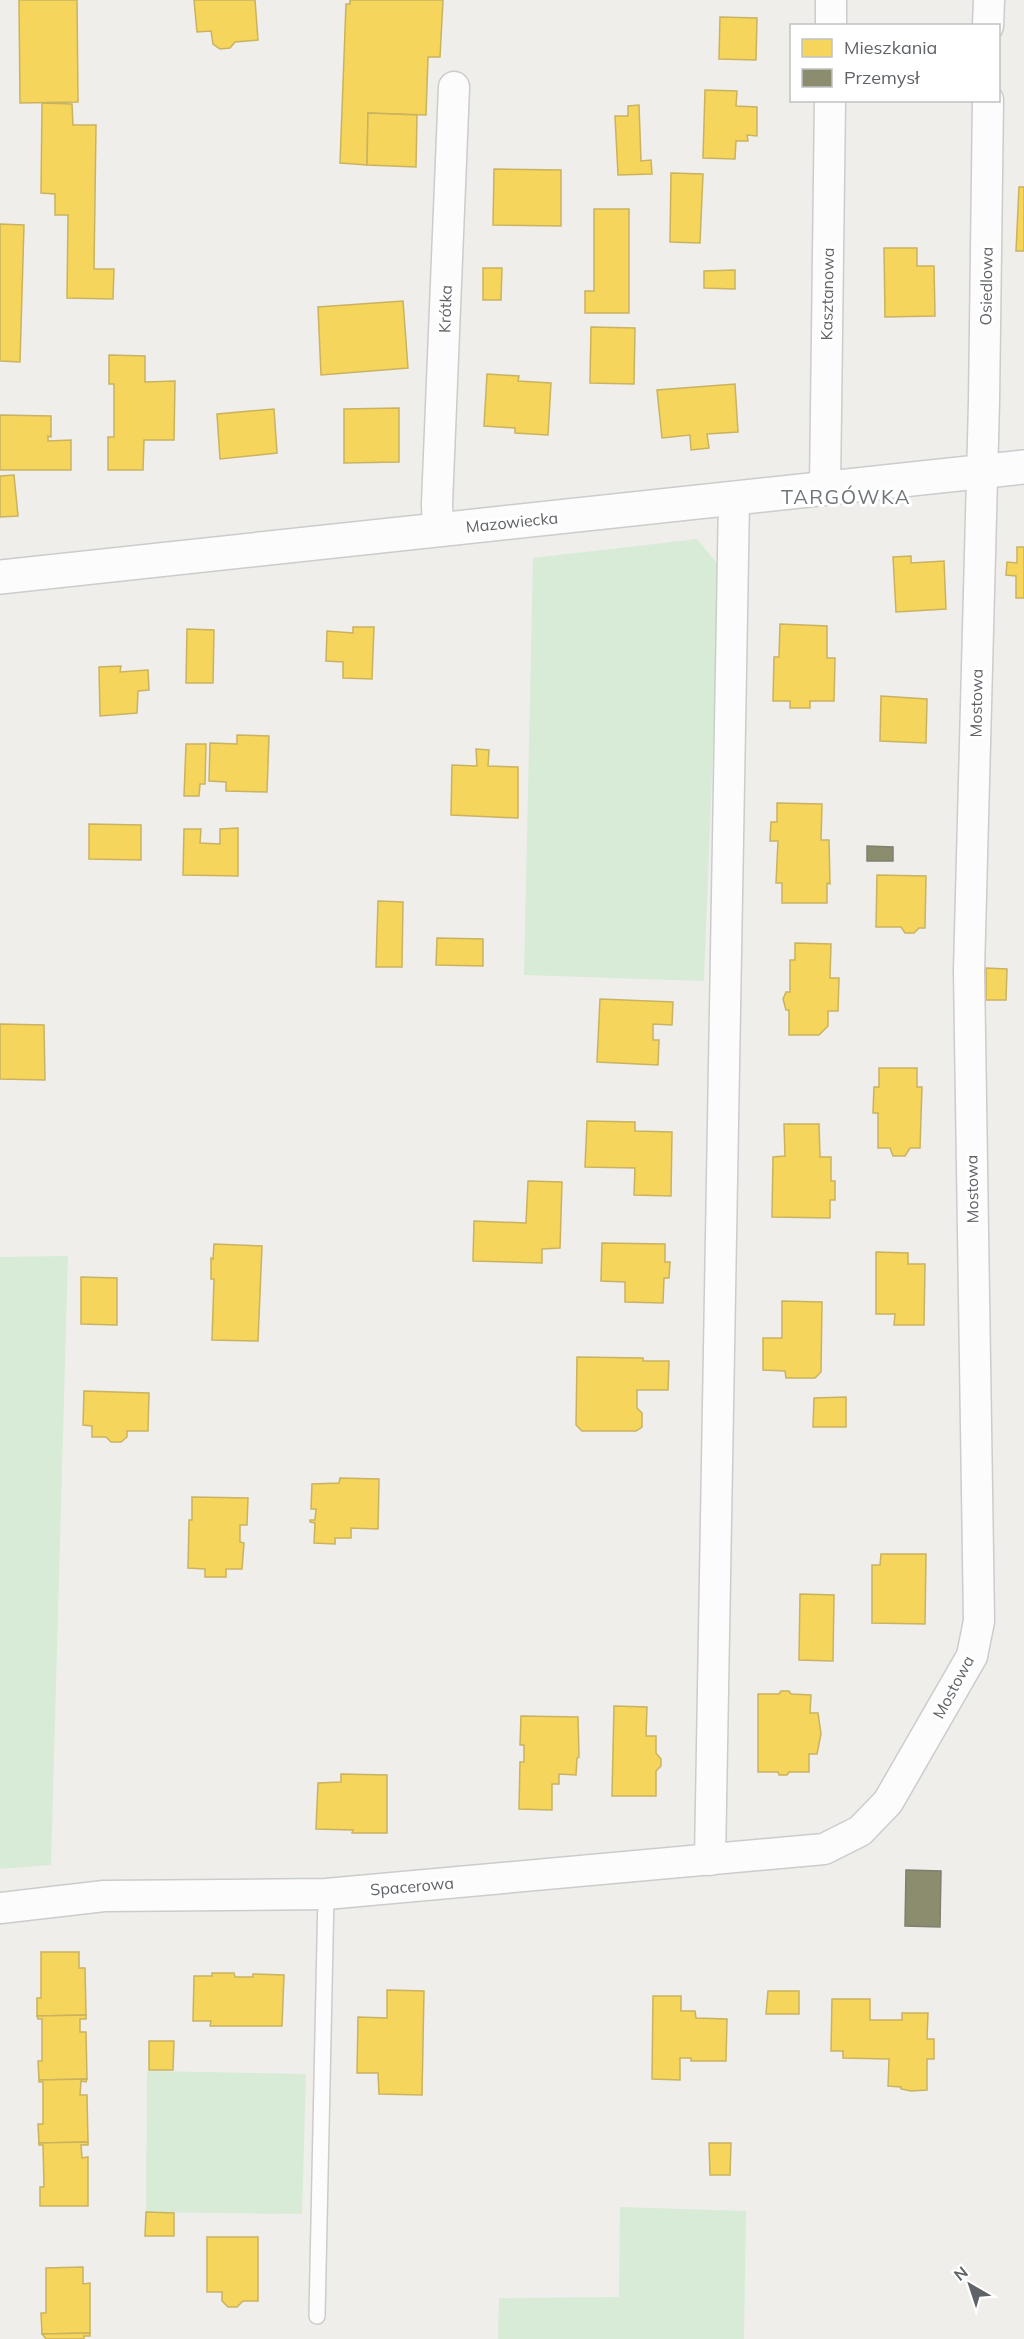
<svg xmlns="http://www.w3.org/2000/svg" width="1024" height="2339" viewBox="0 0 1024 2339" font-family="Mulish,sans-serif">
<style>
.green{fill:#d8ebd6}
.homes{fill:#f6d55c;stroke:#c9b360;stroke-width:1.5}
.industry{fill:#8c8c6e;stroke:#7e806c;stroke-width:1.5}
.lines{fill:none;stroke-linecap:round;stroke-linejoin:round}
.service-casing{stroke:#cbcccc;stroke-width:18}
.minor-casing{stroke:#cbcccc;stroke-width:33}
.tertiary-casing{stroke:#cbcccc;stroke-width:36}
.service{stroke:#fdfcfc;stroke-width:15}
.minor{stroke:#fdfcfc;stroke-width:30}
.tertiary{stroke:#fdfcfc;stroke-width:33}
.labels{text-anchor:middle;dominant-baseline:central;stroke-width:6;stroke-linejoin:round;paint-order:stroke}
.street-label{font-size:16px;fill:#5f6368;stroke:#fff}
.quarter-label{font-size:20px;letter-spacing:1.5px;fill:#70757a;stroke:#fff}
</style>
<rect width="100%" height="100%" fill="#efeeea"/>
<g class="green">
<polygon points="697,539 720,567 704,981 524,975 533,558"/>
<polygon points="68,1256 51,1865 0,1869 0,1257"/>
<polygon points="147,2071 306,2074 302,2214 146,2212"/>
<polygon points="620,2207 746,2211 744,2339 498,2339 499,2298 619,2297"/>
</g>
<g class="homes">
<polygon points="19,0 77,0 78,102 20,103"/>
<polygon points="194,0 255,0 258,40 235,42 230,48 220,49 213,44 211,31 197,32"/>
<polygon points="350,0 443,0 440,57 428,57 426,115 368,113 367,165 340,163 346,4 350,4"/>
<polygon points="720,17 757,18 756,60 719,59"/>
<polygon points="705,90 737,91 736,106 757,107 757,136 747,135 748,141 736,141 735,159 703,158"/>
<polygon points="42,103 72,104 73,125 96,125 94,269 114,269 113,299 67,298 68,215 55,215 55,194 41,193"/>
<polygon points="639,105 641,161 651,160 652,174 618,175 615,116 628,116 628,106"/>
<polygon points="368,113 417,115 416,167 367,165"/>
<polygon points="494,169 561,170 561,226 493,225"/>
<polygon points="671,173 703,174 700,243 670,242"/>
<polygon points="1019,187 1024,187 1024,251 1016,251"/>
<polygon points="594,209 629,209 629,313 585,313 585,291 594,291"/>
<polygon points="0,224 24,225 20,362 0,361"/>
<polygon points="884,248 917,248 917,266 934,266 935,316 885,317"/>
<polygon points="483,268 502,268 501,300 483,300"/>
<polygon points="735,270 735,289 704,288 704,271"/>
<polygon points="403,301 408,368 321,375 318,307"/>
<polygon points="591,327 635,328 634,384 590,383"/>
<polygon points="109,355 145,356 145,382 175,381 174,440 144,440 143,470 108,470 108,437 114,437 114,384 109,384"/>
<polygon points="487,374 519,376 518,381 551,383 548,435 515,433 515,428 484,426"/>
<polygon points="735,384 738,432 707,434 709,448 691,450 690,435 662,438 657,390"/>
<polygon points="399,408 399,462 344,463 344,409"/>
<polygon points="274,409 277,453 220,459 217,414"/>
<polygon points="0,415 51,416 51,437 48,436 48,441 71,440 71,470 0,470"/>
<polygon points="14,475 18,516 0,517 0,476"/>
<polygon points="1017,547 1024,547 1024,598 1016,598 1016,576 1006,575 1007,562 1017,563"/>
<polygon points="911,556 911,563 944,561 946,609 896,612 893,557"/>
<polygon points="780,624 827,626 827,658 835,658 834,701 810,701 810,708 790,708 790,701 773,701 774,657 779,657"/>
<polygon points="353,627 374,627 372,679 343,678 343,662 326,661 327,631 353,633"/>
<polygon points="187,629 214,630 213,683 186,683"/>
<polygon points="121,666 120,672 148,670 149,690 138,691 137,713 100,716 99,667"/>
<polygon points="881,696 927,699 926,743 880,741"/>
<polygon points="237,735 269,736 267,792 226,791 226,782 209,781 210,743 237,744"/>
<polygon points="186,744 206,744 205,784 200,784 199,796 184,796"/>
<polygon points="476,749 489,750 488,766 518,767 518,818 451,815 452,765 477,766"/>
<polygon points="777,803 822,804 821,840 829,840 830,884 827,883 827,903 782,903 782,883 776,883 778,841 770,841 771,822 777,822"/>
<polygon points="89,824 141,825 141,860 89,859"/>
<polygon points="238,828 238,876 183,875 184,829 201,829 200,843 220,844 220,829"/>
<polygon points="877,875 926,876 925,928 919,928 914,933 905,933 901,927 876,927"/>
<polygon points="378,901 403,902 402,967 376,967"/>
<polygon points="437,938 483,939 483,966 436,965"/>
<polygon points="795,943 831,944 830,978 839,978 838,1011 828,1011 828,1026 819,1035 789,1035 789,1010 786,1010 783,999 786,992 790,992 790,960 795,960"/>
<polygon points="986,968 1007,969 1006,1000 986,1000"/>
<polygon points="600,999 673,1002 672,1025 653,1024 653,1040 659,1040 658,1065 597,1062"/>
<polygon points="0,1024 44,1025 45,1080 0,1079"/>
<polygon points="879,1068 917,1068 917,1087 922,1087 920,1148 910,1148 905,1156 893,1156 890,1148 878,1148 878,1113 873,1113 874,1087 879,1087"/>
<polygon points="587,1121 635,1122 635,1131 672,1132 671,1196 634,1195 635,1168 585,1167"/>
<polygon points="784,1124 819,1124 820,1157 831,1157 831,1181 835,1181 835,1200 830,1200 830,1218 772,1217 773,1157 785,1156"/>
<polygon points="528,1181 562,1182 560,1248 542,1249 542,1263 473,1261 474,1221 526,1223"/>
<polygon points="602,1243 665,1244 665,1262 670,1262 669,1278 664,1278 663,1303 625,1302 625,1282 601,1281"/>
<polygon points="214,1244 262,1246 258,1341 212,1340 214,1279 211,1279 211,1258 213,1259"/>
<polygon points="876,1252 908,1253 908,1264 925,1264 924,1325 894,1325 895,1314 876,1314"/>
<polygon points="81,1277 117,1278 117,1325 81,1324"/>
<polygon points="782,1301 822,1302 821,1372 815,1378 786,1378 785,1371 763,1370 763,1338 782,1338"/>
<polygon points="577,1357 643,1358 643,1361 669,1361 668,1390 637,1390 637,1408 642,1413 642,1427 636,1431 582,1431 576,1425"/>
<polygon points="84,1391 149,1393 148,1431 127,1431 127,1437 121,1442 111,1442 106,1437 92,1437 92,1426 83,1425"/>
<polygon points="846,1397 846,1427 813,1427 814,1398"/>
<polygon points="340,1478 379,1479 378,1529 351,1528 351,1538 335,1538 335,1544 314,1543 315,1523 310,1522 310,1520 315,1520 316,1509 311,1509 312,1484 339,1483"/>
<polygon points="192,1497 248,1498 247,1525 240,1525 240,1542 244,1543 242,1569 226,1569 226,1577 205,1577 205,1569 188,1568 189,1520 192,1520"/>
<polygon points="881,1554 926,1554 925,1624 872,1623 872,1565 880,1565"/>
<polygon points="800,1594 834,1595 833,1661 799,1660"/>
<polygon points="781,1691 789,1691 791,1694 811,1695 810,1713 818,1713 821,1734 817,1754 809,1754 809,1772 789,1772 787,1775 779,1775 778,1772 758,1772 758,1694 779,1694"/>
<polygon points="614,1706 647,1707 646,1736 656,1736 656,1753 661,1759 661,1766 656,1771 656,1796 612,1796"/>
<polygon points="521,1716 578,1717 579,1757 577,1758 576,1775 559,1774 559,1784 552,1784 552,1810 519,1809 520,1762 524,1762 524,1745 520,1745"/>
<polygon points="341,1774 387,1775 387,1833 352,1833 353,1830 316,1829 318,1783 341,1782"/>
<polygon points="41,1952 79,1952 79,1968 85,1968 86,2015 37,2016 37,1998 41,1998"/>
<polygon points="212,1973 234,1973 235,1977 253,1977 253,1974 284,1975 282,2026 210,2026 211,2021 193,2021 194,1976 212,1976"/>
<polygon points="387,1990 424,1991 422,2095 379,2094 378,2073 357,2073 358,2017 387,2018"/>
<polygon points="768,1991 799,1991 799,2014 766,2014"/>
<polygon points="653,1996 681,1996 681,2011 695,2011 696,2018 727,2019 726,2061 691,2061 691,2058 680,2058 680,2080 652,2079"/>
<polygon points="832,1999 870,1999 870,2020 902,2020 902,2013 928,2013 927,2039 934,2039 934,2059 927,2059 927,2090 911,2091 901,2089 901,2087 888,2086 889,2059 843,2058 843,2051 831,2051"/>
<polygon points="86,2015 86,2019 80,2019 80,2032 86,2032 87,2079 39,2080 38,2061 42,2061 42,2019 38,2019 37,2016"/>
<polygon points="149,2041 174,2041 173,2070 149,2070"/>
<polygon points="87,2079 86,2082 81,2081 80,2095 87,2095 88,2142 39,2143 38,2124 43,2124 43,2082 39,2082 39,2080"/>
<polygon points="88,2142 88,2145 81,2145 82,2158 88,2157 88,2206 40,2206 40,2187 44,2187 43,2145 39,2145 39,2143"/>
<polygon points="709,2143 731,2143 730,2175 710,2175"/>
<polygon points="146,2212 174,2213 174,2236 145,2236"/>
<polygon points="207,2237 258,2237 258,2301 243,2301 237,2307 228,2307 222,2301 222,2292 207,2292"/>
<polygon points="83,2267 83,2284 90,2283 90,2333 42,2334 41,2313 46,2313 46,2268"/>
<polygon points="90,2333 90,2336 84,2336 84,2339 46,2339 42,2334"/>
</g>
<g class="industry">
<polygon points="867,846 893,847 893,861 867,861"/>
<polygon points="906,1870 941,1871 940,1927 905,1926"/>
</g>
<g class="lines">
<defs>
<polyline id="service" points="317,2316 326,1894"/>
<g id="minor">
<polyline points="831,26 831,0"/>
<polyline points="988,26 989,0"/>
<polyline points="825,488 830,100"/>
<polyline points="438,531 437,504 454,87"/>
<polyline points="710,1860 734,499"/>
<polyline points="0,1908 104,1896 326,1894 824,1849 860,1831 888,1802 972,1656 979,1621 969,971 984,402 988,100"/>
</g>
<polyline id="tertiary" points="0,577 1024,467"/>
</defs>
<use href="#service" class="service-casing"/>
<use href="#minor" class="minor-casing"/>
<use href="#tertiary" class="tertiary-casing"/>
<use href="#service" class="service"/>
<use href="#minor" class="minor"/>
<use href="#tertiary" class="tertiary"/>
</g>
<g class="labels">
<g class="street-label">
<text transform="translate(986 286) rotate(-89)">Osiedlowa</text>
<text transform="translate(827 294) rotate(-89)">Kasztanowa</text>
<text transform="translate(445 309) rotate(-88)">Krótka</text>
<text transform="translate(512 522) rotate(-6)">Mazowiecka</text>
<text transform="translate(976 703) rotate(-89)">Mostowa</text>
<text transform="translate(972 1189) rotate(-91)">Mostowa</text>
<text transform="translate(953 1687) rotate(-62)">Mostowa</text>
<text transform="translate(412 1886) rotate(-5)">Spacerowa</text>
</g>
<g class="quarter-label">
<text x="846" y="496">TARGÓWKA</text>
</g>
</g>
<rect x="790" y="24" width="210" height="78" fill="#ffffff" stroke="#bfc1c3" stroke-width="1.5"/>
<rect x="802" y="39" width="30" height="18" fill="#f6d55c" stroke="#bfc1c3" stroke-width="1.5"/>
<text x="844" y="54" font-size="18" fill="#5f6368">Mieszkania</text>
<rect x="802" y="69" width="30" height="18" fill="#8c8c6e" stroke="#bfc1c3" stroke-width="1.5"/>
<text x="844" y="84" font-size="18" fill="#5f6368">Przemysł</text>
<g transform="translate(970 2285) rotate(321)" stroke="#ffffff" stroke-width="4.5" paint-order="stroke">
<path d="M0-4.5L10 22L0 15L-10 22Z" fill="#5f6368"/>
<text y="-9" font-size="16" font-weight="bold" text-anchor="middle" fill="#5f6368">N</text>
</g>
</svg>
